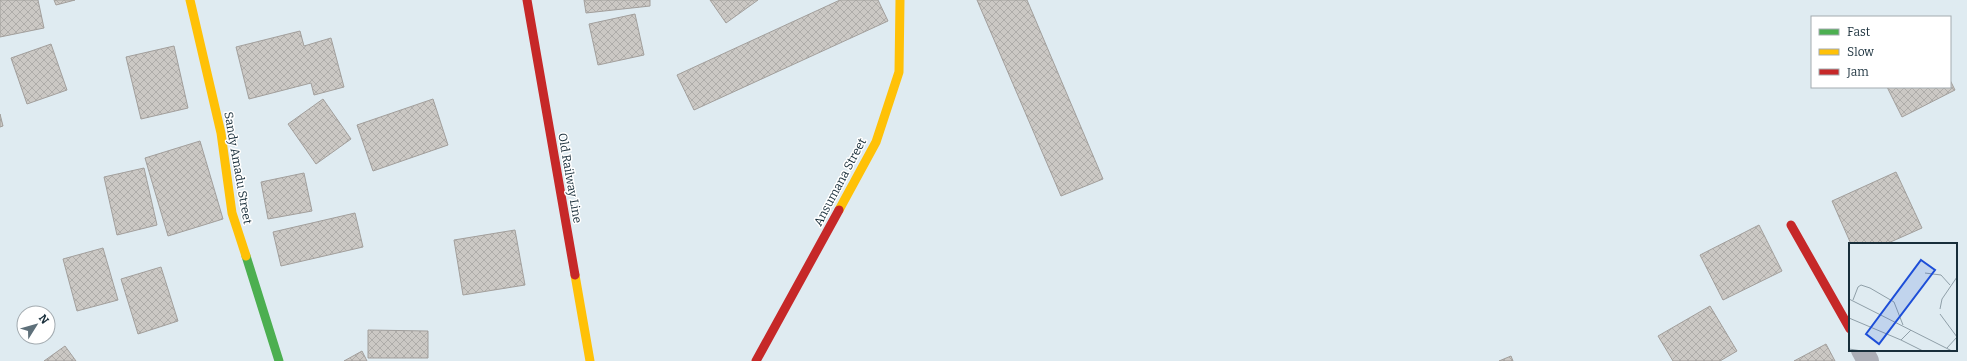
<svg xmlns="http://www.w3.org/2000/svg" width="1967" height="361" viewBox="0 0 1967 361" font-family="Bitter,serif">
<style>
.building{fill:url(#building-cross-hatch);stroke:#a29f9c}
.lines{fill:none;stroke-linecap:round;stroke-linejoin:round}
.street{stroke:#acaeb6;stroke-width:22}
.fast{stroke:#4caf50;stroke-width:9}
.slow{stroke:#ffc107;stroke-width:9}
.jam{stroke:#c62828;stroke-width:9}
.labels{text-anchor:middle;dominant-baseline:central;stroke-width:3;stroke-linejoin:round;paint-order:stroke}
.street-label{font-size:12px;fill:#182e3a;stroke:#fff}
.inset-road{fill:none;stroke:#8f9fa8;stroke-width:1}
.view{fill:#1d4ed8;fill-opacity:0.15;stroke:#1d4ed8;stroke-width:2}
.inset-edge{fill:none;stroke:#182e3a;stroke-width:2}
</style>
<defs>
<pattern id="building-cross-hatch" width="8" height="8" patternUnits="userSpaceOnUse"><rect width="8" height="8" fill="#cbc8c4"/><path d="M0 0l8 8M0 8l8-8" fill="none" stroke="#aeaca9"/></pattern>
</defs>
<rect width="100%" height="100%" fill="#dfebf1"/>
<g class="building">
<polygon points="0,0 38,0 44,28 0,37"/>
<polygon points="54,0 75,0 56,5"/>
<polygon points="584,0 650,0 650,6 586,13"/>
<polygon points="710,0 758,0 726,23"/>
<polygon points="840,0 878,0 888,21 694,110 677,75"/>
<polygon points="977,0 1027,0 1103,179 1061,196"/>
<polygon points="635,14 644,55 598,65 589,24"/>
<polygon points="300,31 304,46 331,38 344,87 314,95 311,83 249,99 236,47"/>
<polygon points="51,44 67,90 27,104 11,58"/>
<polygon points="174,46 188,108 141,119 126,57"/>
<polygon points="1950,80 1955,90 1902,117 1887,87 1950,87"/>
<polygon points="323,99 351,139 316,164 288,124"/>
<polygon points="433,99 448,145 373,171 357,125"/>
<polygon points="0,114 3,126 0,127"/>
<polygon points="200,141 223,219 168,236 145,158"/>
<polygon points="144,168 157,225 117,235 104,177"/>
<polygon points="1896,172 1922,228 1886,244 1851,244 1832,201"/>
<polygon points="304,173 312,211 268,219 261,182"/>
<polygon points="355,213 363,247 281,266 273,232"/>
<polygon points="1759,225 1782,271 1723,300 1700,255"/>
<polygon points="515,230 525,285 463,295 454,240"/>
<polygon points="103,248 118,300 77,311 63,259"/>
<polygon points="161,267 178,321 138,334 121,279"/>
<polygon points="1710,306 1737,351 1720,361 1673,361 1658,336"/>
<polygon points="368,330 428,331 428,358 368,358"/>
<polygon points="1826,344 1835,361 1794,361"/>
<polygon points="65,346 76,361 44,361"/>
<polygon points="362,351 367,361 344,361"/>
<polygon points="1511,356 1513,361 1499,361"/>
</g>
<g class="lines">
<polyline class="street" points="1862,350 1868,361"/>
<polyline class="fast" points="246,256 279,361"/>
<g class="slow">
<polyline points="190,0 221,133 232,213 246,256"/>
<polyline points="839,210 876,142 899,72 900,0"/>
<polyline points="575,275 590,361"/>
</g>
<g class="jam">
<polyline points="527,0 575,275"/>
<polyline points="1791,225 1850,329"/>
<polyline points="756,361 839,210"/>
</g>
</g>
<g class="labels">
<g class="street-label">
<text transform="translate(238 168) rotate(80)">Sandy Amadu Street</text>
<text transform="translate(570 178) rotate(80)">Old Railway Line</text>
<text transform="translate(840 182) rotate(-62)">Ansumana Street</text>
</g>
</g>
<g transform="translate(1849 243)">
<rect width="108" height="108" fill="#dfebf1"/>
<path class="inset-road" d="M 76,30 L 92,32 L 101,42M 0,56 L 103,108M 4,57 L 9,44 L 12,42 L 21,45 L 45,59 L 54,82M 91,66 L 93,56 L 108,34M 91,71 L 108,94M 0,75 L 52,97M 62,87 L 52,97 L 74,108M 98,105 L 108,94M 0,106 L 13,108M 16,108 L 31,108"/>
<path class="view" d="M 72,17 L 86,27 L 30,101 L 17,91 Z"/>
<rect width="108" height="108" class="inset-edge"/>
</g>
<rect x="1811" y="16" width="140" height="72" fill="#ffffff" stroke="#a3abb0"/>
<rect x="1819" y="29" width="20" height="6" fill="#4caf50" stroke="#a3abb0"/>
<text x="1847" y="36" font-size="12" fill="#182e3a">Fast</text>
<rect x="1819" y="49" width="20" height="6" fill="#ffc107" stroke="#a3abb0"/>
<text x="1847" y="56" font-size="12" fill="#182e3a">Slow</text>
<rect x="1819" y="69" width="20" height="6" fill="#c62828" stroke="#a3abb0"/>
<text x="1847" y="76" font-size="12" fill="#182e3a">Jam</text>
<g transform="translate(36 325) rotate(53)"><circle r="19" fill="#ffffff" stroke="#a3abb0"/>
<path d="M0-3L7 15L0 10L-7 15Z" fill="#5e707a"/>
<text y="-6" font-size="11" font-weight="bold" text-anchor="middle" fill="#182e3a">N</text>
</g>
</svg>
